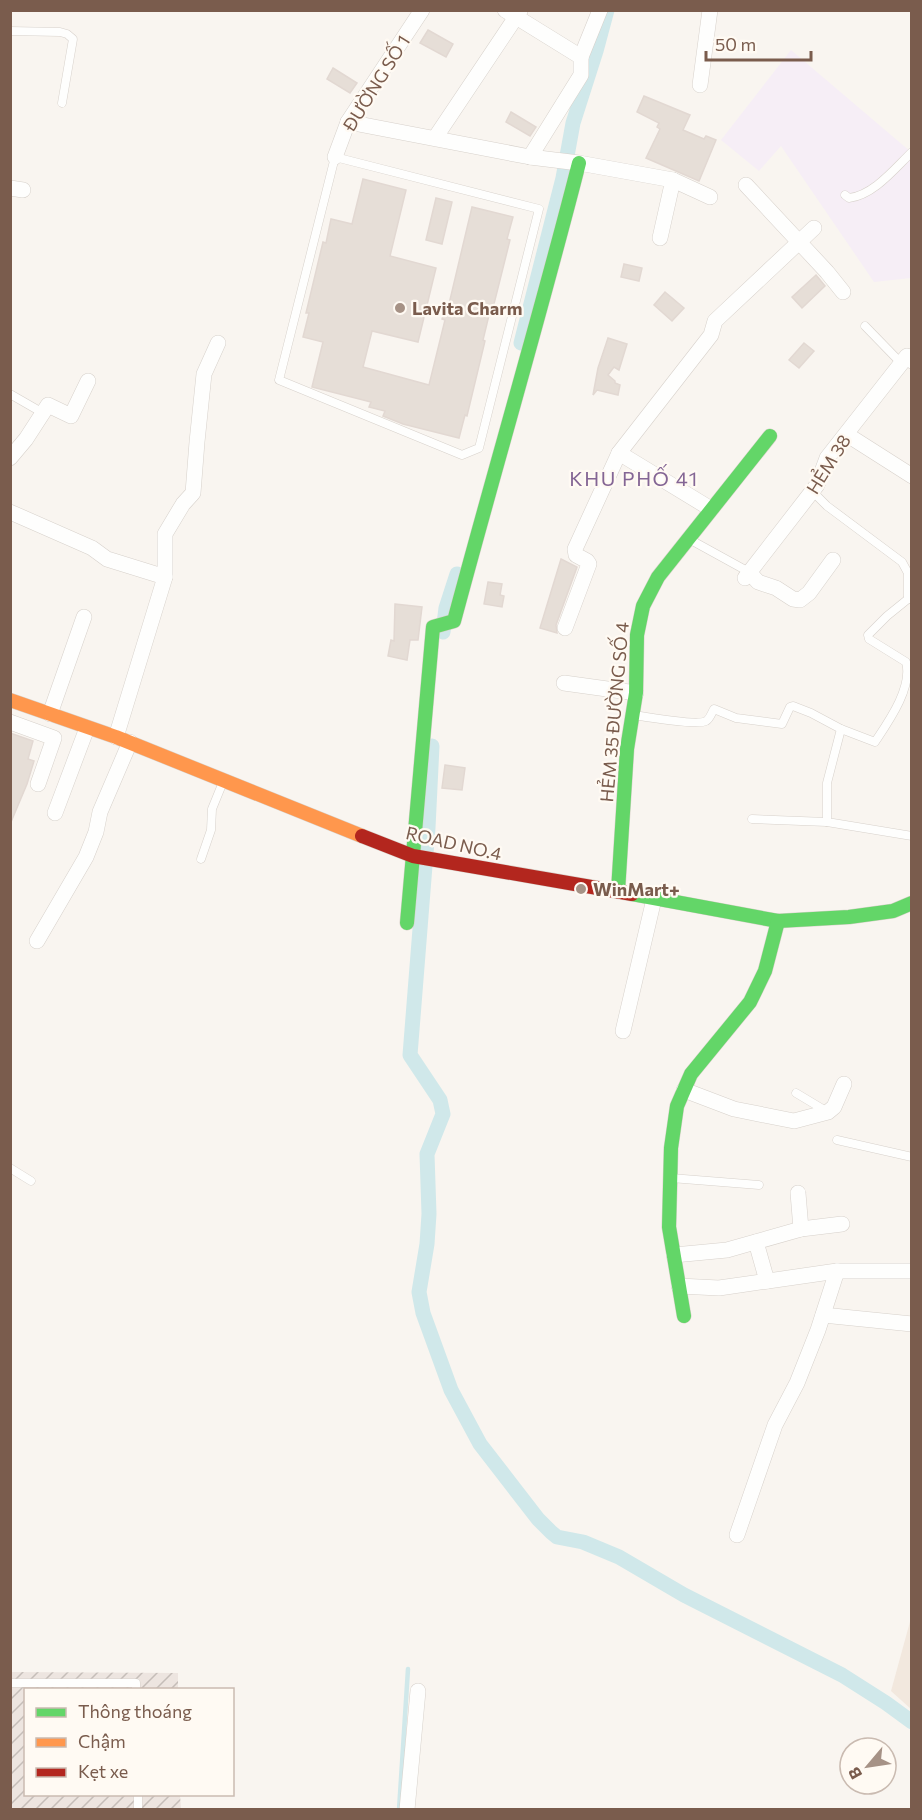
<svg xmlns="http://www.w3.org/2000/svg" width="922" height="1820" viewBox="0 0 922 1820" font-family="Commissioner,sans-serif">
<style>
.residential{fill:#f2e8de}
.industrial{fill:url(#industrial-furrows)}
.education{fill:#f6eef6}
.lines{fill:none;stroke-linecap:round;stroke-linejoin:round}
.stream{stroke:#d0e8ea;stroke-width:4.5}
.canal{stroke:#d0e8ea;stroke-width:15}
.building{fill:#e6ded7;stroke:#e2d8d2;stroke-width:1.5}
.lane-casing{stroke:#d7d1cb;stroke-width:9}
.street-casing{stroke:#d7d1cb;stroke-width:16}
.fast-casing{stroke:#d9d2cb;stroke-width:15}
.slow-casing{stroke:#d9d2cb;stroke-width:15}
.jam-casing{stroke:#d9d2cb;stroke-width:15}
.lane{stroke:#fefefd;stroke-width:8}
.street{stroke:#fefefd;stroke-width:15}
.fast{stroke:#63d668;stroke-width:14}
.slow{stroke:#ff974d;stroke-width:14}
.jam{stroke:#b3261e;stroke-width:14}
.poi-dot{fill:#a69286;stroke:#fffaf3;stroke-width:2}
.labels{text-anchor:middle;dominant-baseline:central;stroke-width:4.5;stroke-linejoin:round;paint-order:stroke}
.street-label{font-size:18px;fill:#7a5c4d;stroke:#fffaf3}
.poi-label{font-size:18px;font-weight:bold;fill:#7a5c4d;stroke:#fffaf3;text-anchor:start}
.neighbourhood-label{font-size:20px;letter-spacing:1.5px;fill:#846695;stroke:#fffaf3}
</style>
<defs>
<pattern id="industrial-furrows" width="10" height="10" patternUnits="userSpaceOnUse" patternTransform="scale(1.5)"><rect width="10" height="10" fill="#ede5e0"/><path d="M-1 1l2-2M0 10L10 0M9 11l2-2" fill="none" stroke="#c5bdb8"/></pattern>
</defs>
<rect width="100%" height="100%" fill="#f9f5f0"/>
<polygon class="residential" points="911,1618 911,1709 891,1691"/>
<polygon class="industrial" points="11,1672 178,1673 178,1689 26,1690 26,1794 180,1795 181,1809 11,1810"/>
<polygon class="education" points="791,50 911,152 911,278 874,282 781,146 759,171 721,140"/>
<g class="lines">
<polyline class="stream" points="399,1810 408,1669"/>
<g class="canal">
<polyline points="521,343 563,178 573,123 596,51 607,10"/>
<polyline points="443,632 446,608 457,574"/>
<polyline points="432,746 428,828 410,1055 440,1100 443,1114 427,1154 429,1214 427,1244 419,1292 423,1313 451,1390 480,1444 538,1519 551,1532 557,1537 583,1542 619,1557 684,1595 842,1675 886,1703 912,1722"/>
</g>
</g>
<g class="building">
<polygon points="428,30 453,44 446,57 420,43"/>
<polygon points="333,68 357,83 350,93 327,79"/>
<polygon points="644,96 690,115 683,130 704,139 706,136 716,140 699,181 646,158 660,129 657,127 659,123 637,112"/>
<polygon points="511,112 536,127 530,136 506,122"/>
<polygon points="363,179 406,190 390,256 436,268 418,342 372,331 363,367 429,385 445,320 442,319 447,304 449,304 472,207 513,217 507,239 510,240 491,316 489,315 483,340 485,341 467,416 465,415 459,438 403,424 383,416 385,411 369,407 371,402 312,387 323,342 303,337 309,313 306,313 323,242 326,243 331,219 352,224"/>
<polygon points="436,198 452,202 442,244 426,240"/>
<polygon points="624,264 642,268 639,281 621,277"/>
<polygon points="816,275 825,286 802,308 792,297"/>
<polygon points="665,292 684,308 672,321 654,305"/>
<polygon points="608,338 627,344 619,370 614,367 608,375 615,381 615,383 620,385 618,395 597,390 593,395 598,368"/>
<polygon points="804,343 814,351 799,368 789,360"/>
<polygon points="561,559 577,567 556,625 557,633 540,628"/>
<polygon points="488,582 502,584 500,595 504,596 502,607 484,604"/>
<polygon points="395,604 422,607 418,640 410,640 407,660 388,656 391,640 394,641"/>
<polygon points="10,733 33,741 28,759 34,761 27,784 11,822"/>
<polygon points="445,765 465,768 462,790 442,788"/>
</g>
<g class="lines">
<defs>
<g id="lane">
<polyline points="10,31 60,32 67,34 73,39 62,103"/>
<polygon points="335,157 539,209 479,448 462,455 279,380"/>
<path d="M 845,195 L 849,198 C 874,195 895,168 912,152"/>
<polyline points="865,326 901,363"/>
<polyline points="10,394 43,413"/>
<polyline points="812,491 827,506 902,562 908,573 908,599"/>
<polyline points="689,539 749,572"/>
<path d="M 634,715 C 646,717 698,726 706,721 C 710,719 712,712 714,709 L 736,718 L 782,724 L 790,707 L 793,706 L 811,713 L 841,729 L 875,742 C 889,721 913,687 906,662 L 869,639 L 868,635 L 887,616 L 908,599 L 912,599"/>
<polyline points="841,729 827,783 827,822 912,836"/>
<polyline points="752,819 827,822"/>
<polyline points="201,859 211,830 212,809 223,782"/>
<polyline points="796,1093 826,1111"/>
<polyline points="837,1140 912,1157"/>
<polyline points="10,1168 31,1181"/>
<polyline points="671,1178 759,1185"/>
<polyline points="10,1683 136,1683 136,1690"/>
<polyline points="138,1794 138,1810"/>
</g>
<g id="street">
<polyline points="505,10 581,57 581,75 530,157"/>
<polyline points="581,57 600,10"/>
<polyline points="700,85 710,10"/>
<polyline points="348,122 530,157 579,163 673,180 660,238"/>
<polyline points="435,138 520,11"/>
<polyline points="335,157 348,122 422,10"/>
<polyline points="673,180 710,197"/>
<polyline points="746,185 827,272 843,292"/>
<polyline points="10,188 23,190"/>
<polyline points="846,434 912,476"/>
<polyline points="619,453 711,509"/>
<polyline points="10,458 26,439 48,405 71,416 88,381"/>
<polyline points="10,512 92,548 107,559 165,577"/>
<polyline points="749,572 758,582 776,588 793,599 800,600 809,593 833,560"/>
<polyline points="745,578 817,485 827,458 907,356 912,361"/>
<polyline points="565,628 589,564 587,561 576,555 575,549 619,453 711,335 715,321 814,228"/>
<polyline points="564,683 636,693"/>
<polyline points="50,714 84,617"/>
<polyline points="10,722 54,738 38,784"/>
<polyline points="116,737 165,577 165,534 183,504 193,493 197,442 204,374 218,343"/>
<polyline points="55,813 87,728"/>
<polyline points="37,941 86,857 96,832 100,812 130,742"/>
<polyline points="623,1031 654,899"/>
<polyline points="684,1090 734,1109 794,1121 828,1112 834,1107 844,1084"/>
<polyline points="798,1193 801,1229"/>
<polyline points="756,1242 767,1281"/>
<polyline points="674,1255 727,1250 801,1229 842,1224"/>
<polyline points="679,1286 719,1288 837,1271 912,1271"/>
<polyline points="823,1315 912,1324"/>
<polyline points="737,1535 775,1425 797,1383 818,1330 837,1271"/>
<polyline points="407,1810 418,1691"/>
</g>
<g id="fast">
<polyline points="618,891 627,749 636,693 637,635 643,606 658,577 770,436"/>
<polyline points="632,894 778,921 849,917 893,911 912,903"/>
<path d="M 407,923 L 433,627 L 454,621 C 495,468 540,316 579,163"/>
<polyline points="684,1316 669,1227 671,1148 677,1106 691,1074 750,1002 765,971 778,921"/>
</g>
<polyline id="slow" points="10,700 116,737 362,836"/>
<polyline id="jam" points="362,836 413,856 632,894"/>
</defs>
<use href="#lane" class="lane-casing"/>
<use href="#street" class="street-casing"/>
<use href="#fast" class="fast-casing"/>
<use href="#slow" class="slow-casing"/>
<use href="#jam" class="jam-casing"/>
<use href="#lane" class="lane"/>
<use href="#street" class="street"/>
<use href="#fast" class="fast"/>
<use href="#slow" class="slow"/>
<use href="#jam" class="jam"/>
</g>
<g class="poi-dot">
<circle cx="400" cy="308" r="6"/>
<circle cx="581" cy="889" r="6"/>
</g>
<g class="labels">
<g class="street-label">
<text transform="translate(376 83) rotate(-58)">ĐƯỜNG SỐ 1</text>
<text transform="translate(828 464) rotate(-58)">HẺM 38</text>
<text transform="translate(614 712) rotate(-85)">HẺM 35 ĐƯỜNG SỐ 4</text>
<text transform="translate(454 843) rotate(13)">ROAD NO.4</text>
</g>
<g class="poi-label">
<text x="412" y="308">Lavita Charm</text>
<text x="593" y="889">WinMart+</text>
</g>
<g class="neighbourhood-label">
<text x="634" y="478">KHU PHỐ 41</text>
</g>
</g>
<rect width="922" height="1820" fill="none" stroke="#7a5c4d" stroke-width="24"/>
<rect x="24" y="1688" width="210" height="108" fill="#fffaf3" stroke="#cabbb1" stroke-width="1.5"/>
<rect x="36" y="1708" width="30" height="9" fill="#63d668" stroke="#cabbb1" stroke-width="1.5"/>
<text x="78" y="1718" font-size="18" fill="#7a5c4d">Thông thoáng</text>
<rect x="36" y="1738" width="30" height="9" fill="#ff974d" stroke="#cabbb1" stroke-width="1.5"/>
<text x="78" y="1748" font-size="18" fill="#7a5c4d">Chậm</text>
<rect x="36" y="1768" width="30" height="9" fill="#b3261e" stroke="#cabbb1" stroke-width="1.5"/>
<text x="78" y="1778" font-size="18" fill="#7a5c4d">Kẹt xe</text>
<g transform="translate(868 1766) rotate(241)"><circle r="28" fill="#fffaf3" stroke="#cabbb1" stroke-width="1.5"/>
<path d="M0-4.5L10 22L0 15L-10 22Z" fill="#a69286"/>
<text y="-9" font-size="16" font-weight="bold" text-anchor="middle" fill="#7a5c4d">B</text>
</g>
<path d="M706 51v9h105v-9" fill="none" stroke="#7a5c4d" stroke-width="3"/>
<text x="715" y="51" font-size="18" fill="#7a5c4d" stroke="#fffaf3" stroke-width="4.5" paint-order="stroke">50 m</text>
</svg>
